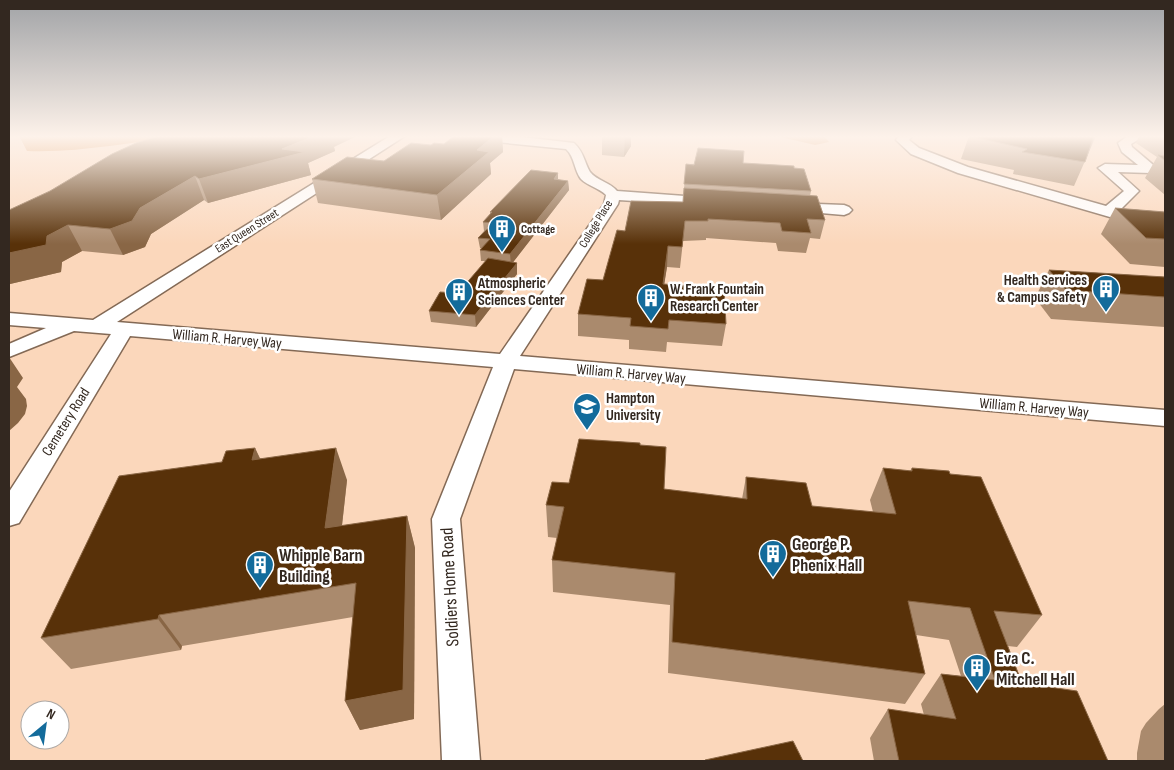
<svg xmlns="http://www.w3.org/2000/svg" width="1174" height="770" viewBox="0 0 1174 770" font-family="'Sofia Sans Condensed',sans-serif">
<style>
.built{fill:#fbd7bb;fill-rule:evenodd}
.water{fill:#d68944}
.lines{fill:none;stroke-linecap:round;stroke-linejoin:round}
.street-casing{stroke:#836955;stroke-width:3}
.street{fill:#fff;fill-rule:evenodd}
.wall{fill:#aa8a6d}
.shaded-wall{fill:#896645}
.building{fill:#583109;stroke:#896645}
.labels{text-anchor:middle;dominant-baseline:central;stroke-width:5;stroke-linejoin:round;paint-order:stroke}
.far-street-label{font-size:12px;fill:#332820;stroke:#fff}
.far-poi-label{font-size:12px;font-weight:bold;fill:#332820;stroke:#fff;text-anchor:start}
.poi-label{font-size:15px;font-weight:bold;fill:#332820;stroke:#fff;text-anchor:start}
.street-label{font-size:15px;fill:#332820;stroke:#fff}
.near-poi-label{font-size:18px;font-weight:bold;fill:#332820;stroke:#fff;text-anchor:start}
.near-street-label{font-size:18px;fill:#332820;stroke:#fff}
</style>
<rect width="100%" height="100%" fill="#fbe3d1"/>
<path class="built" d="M 9,136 L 19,136 L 23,146 L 36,151 L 85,149 L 184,136 L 776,136 L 815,145 L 827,139 L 824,136 L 1165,136 L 1165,761 L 9,761 ZM 30,710 L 60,710 L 60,740 L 30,740 Z"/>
<g class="water">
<path d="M 19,136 L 184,136 C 132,142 79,153 27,151 Z"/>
<polygon points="776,136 824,136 829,142 815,145"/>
</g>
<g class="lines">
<defs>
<g id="street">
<path d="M 390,136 L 405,136 L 117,322 L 500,354 L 604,204 L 606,195 C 599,188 588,186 581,179 C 574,170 575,157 566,149 L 477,140 L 471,136 L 514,136 L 574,143 C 584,152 584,162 590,172 C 597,181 610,182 617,191 L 712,198 L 717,199 L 719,202 L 717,205 L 712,206 L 619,200 L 618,204 L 520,356 L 1165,410 L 1165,426 L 514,369 L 460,519 L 480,761 L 442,761 L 432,519 L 493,367 L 130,336 L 19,523 L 9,526 L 9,492 L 111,334 L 74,331 L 9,357 L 9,344 L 46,328 L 9,325 L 9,313 L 93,320 Z"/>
<polygon points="899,136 912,136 909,140 919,148 968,167 1106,206 1124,191 1098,168 1105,164 1138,165 1122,152 1118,143 1128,136 1144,136 1131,144 1132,147 1158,169 1151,173 1118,172 1139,191 1120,210 1165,223 1165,233 958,173 911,154 896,140"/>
<polygon points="791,203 844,205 849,207 852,210 849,213 844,215 786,210 784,207 786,204"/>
</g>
</defs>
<use href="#street" class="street-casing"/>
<use href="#street" class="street"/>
</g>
<g class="wall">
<polygon points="454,136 502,136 503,152 490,163 491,174 441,220 318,203 312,179 384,161 431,145 444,144"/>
<polygon points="602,136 631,136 631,146 624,157 602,155"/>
<polygon points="969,136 1096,136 1074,186 1013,174 1014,170 961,159"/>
<polygon points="1139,136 1165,136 1165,195 1145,178 1157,157 1136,143"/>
<polygon points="334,147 335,151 308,163 311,175 208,203 204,200 151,234 145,247 123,255 82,251 62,262 61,272 10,284 50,191"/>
<polygon points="743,163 794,168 811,191 810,196 825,220 820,239 810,238 806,253 778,251 776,243 706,238 706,240 683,241 680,268 667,267 664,284 726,324 722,346 667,342 666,352 629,349 629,340 578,336 578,314 603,280 625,231 683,202 686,164"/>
<polygon points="558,173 558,180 568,181 569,190 513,262 517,263 517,274 476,327 431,322 429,311 458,293 486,261 481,261 480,250 481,248 480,248 478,238 484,231 483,222 490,215 490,212"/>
<polygon points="1115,208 1165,212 1165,267 1130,264 1101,234"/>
<polygon points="1049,270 1165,277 1165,327 1051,319 1035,298"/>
<polygon points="640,445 664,489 742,499 746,477 812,506 873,512 870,500 883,468 910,471 912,468 1042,615 1017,647 1008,646 1022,683 1108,761 874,761 870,738 888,709 924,715 921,704 941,674 961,676 949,640 916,635 925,674 905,704 668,673 670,605 553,592 552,560 557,538 548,537 546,505 569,483"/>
<polygon points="255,448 260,458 347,480 342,526 407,516 415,548 414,719 360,730 345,701 353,617 182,646 181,650 71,669 41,638 222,462"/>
<polygon points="1165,704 1165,761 1137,761 1137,753 1141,731 1146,723 1159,709"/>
</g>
<g class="shaded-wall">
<polygon points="314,136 357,136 334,147 335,151 308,163 311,175 208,203 199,179 282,149"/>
<polygon points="494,136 502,136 503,152 490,163 491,174 441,220 437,195 477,150"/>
<polygon points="625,136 631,136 631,146 624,157"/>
<polygon points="558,173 558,182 554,179"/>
<polygon points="195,176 204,200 151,234 145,247 123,255 110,229 140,208"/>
<polygon points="568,181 569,190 511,265 510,254"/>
<polygon points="68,225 82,251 62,262 61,272 10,284 9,282 9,253 47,236"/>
<polygon points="668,246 667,267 661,305 663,284"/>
<polygon points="517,263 517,274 476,327 475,315"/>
<polygon points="9,357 23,378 17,387 26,399 27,406 25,414 18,423 9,431"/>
<polygon points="255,448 269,479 252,460"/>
<polygon points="336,448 347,480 338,560 325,528"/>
<polygon points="407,516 415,548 414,719 360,730 345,701"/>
<polygon points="159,615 182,646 181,650 158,619"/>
</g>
<g class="building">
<polygon points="158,136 314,136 282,149 305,152 199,179 195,176 140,208 132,221 110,229 68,225 47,236 46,245 9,253 9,210 50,191 112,154 136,143"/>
<polygon points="454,136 494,136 477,150 489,152 437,195 312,179 347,157 384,161 411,143 431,145 434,143 444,144"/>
<polygon points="969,136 1094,136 1085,162 1022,152 1027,149"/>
<polygon points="698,148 744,151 743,163 794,166 794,168 804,169 811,191 684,184 686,164 694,165"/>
<polygon points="1158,155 1165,156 1165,161"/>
<polygon points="531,170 558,173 554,179 568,181 510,254 480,250 490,239 478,238 493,223 483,222 492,212 490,212"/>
<polygon points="684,188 817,196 825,220 807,219 811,233 782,231 780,223 708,219 708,221 685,221 682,247 668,246 663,284 724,288 726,324 669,320 668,329 630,326 631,318 578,314 587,279 603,280 617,230 625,231 631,201 683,202"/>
<polygon points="1115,208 1165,212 1165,239 1146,238"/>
<polygon points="488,258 517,263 475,315 429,311 440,292 458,293"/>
<polygon points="1049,270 1165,277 1165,297 1066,290"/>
<polygon points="579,439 640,443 640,445 666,447 664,489 747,499 746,477 806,483 812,506 896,514 883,468 912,471 912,468 949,471 950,474 981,477 1042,615 994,611 1022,683 1077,691 1108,761 899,761 888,709 956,719 941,674 995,680 970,608 908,601 925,674 672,642 675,573 552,560 564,507 546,505 552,482 569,483"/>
<polygon points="255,448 252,460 336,448 325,528 407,516 403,690 345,701 356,583 159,615 158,619 41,638 119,476 222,462 226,451"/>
<polygon points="793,741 803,761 706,761 705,760"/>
</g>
<linearGradient id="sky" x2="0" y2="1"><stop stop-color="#a1a3a6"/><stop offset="0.56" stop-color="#fdf2ea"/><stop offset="1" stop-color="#fdf2ea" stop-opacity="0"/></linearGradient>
<rect width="1174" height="244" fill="url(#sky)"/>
<defs>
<symbol id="building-pin" viewBox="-11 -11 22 30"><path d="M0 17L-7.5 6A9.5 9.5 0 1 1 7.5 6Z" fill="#136b9b" stroke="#fff"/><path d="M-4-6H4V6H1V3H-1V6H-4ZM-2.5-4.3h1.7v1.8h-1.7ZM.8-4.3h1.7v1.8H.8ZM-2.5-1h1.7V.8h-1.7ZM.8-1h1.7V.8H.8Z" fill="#fff"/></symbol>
<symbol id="university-pin" viewBox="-11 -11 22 30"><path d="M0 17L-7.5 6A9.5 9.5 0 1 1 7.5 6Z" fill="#136b9b" stroke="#fff"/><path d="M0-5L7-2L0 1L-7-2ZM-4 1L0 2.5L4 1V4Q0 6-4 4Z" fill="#fff"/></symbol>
</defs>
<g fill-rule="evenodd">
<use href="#building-pin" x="486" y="213" width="32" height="43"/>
<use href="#building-pin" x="1090" y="273" width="32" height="43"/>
<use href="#building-pin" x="443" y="276" width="32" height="43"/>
<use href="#building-pin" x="635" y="282" width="32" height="43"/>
<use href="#university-pin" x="571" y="391" width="32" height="43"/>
<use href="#building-pin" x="757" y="538" width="32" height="43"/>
<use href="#building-pin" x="244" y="549" width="32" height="43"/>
<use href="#building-pin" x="961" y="652" width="32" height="43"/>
</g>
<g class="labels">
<g class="far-street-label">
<text transform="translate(596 224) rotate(-59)">College Place</text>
<text transform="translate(247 231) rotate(-32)">East Queen Street</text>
</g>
<g class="far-poi-label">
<text x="521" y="229">Cottage</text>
</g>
<g class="poi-label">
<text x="1087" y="280" text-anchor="end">Health Services<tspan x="1087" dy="17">&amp; Campus Safety</tspan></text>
<text x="478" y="283">Atmospheric<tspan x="478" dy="17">Sciences Center</tspan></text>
<text x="670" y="289">W. Frank Fountain<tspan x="670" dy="17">Research Center</tspan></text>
<text x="606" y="398">Hampton<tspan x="606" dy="17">University</tspan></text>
</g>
<g class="street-label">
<text transform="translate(227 339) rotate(5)">William R. Harvey Way</text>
<text transform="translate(631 374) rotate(5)">William R. Harvey Way</text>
<text transform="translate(1034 408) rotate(5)">William R. Harvey Way</text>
<text transform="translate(66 422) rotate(-58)">Cemetery Road</text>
</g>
<g class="near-poi-label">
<text x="792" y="544">George P.<tspan x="792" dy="21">Phenix Hall</tspan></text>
<text x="279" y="555">Whipple Barn<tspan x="279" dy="21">Building</tspan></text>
<text x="996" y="658">Eva C.<tspan x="996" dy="21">Mitchell Hall</tspan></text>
</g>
<g class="near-street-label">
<text transform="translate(450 587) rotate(-93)">Soldiers Home Road</text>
</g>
</g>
<rect width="1174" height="770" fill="none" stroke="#332820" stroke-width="20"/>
<g transform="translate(45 725) rotate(29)"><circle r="24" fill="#ffffff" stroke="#ada9a6"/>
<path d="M0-4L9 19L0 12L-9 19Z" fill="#136b9b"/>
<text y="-8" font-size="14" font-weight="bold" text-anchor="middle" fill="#332820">N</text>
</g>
</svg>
